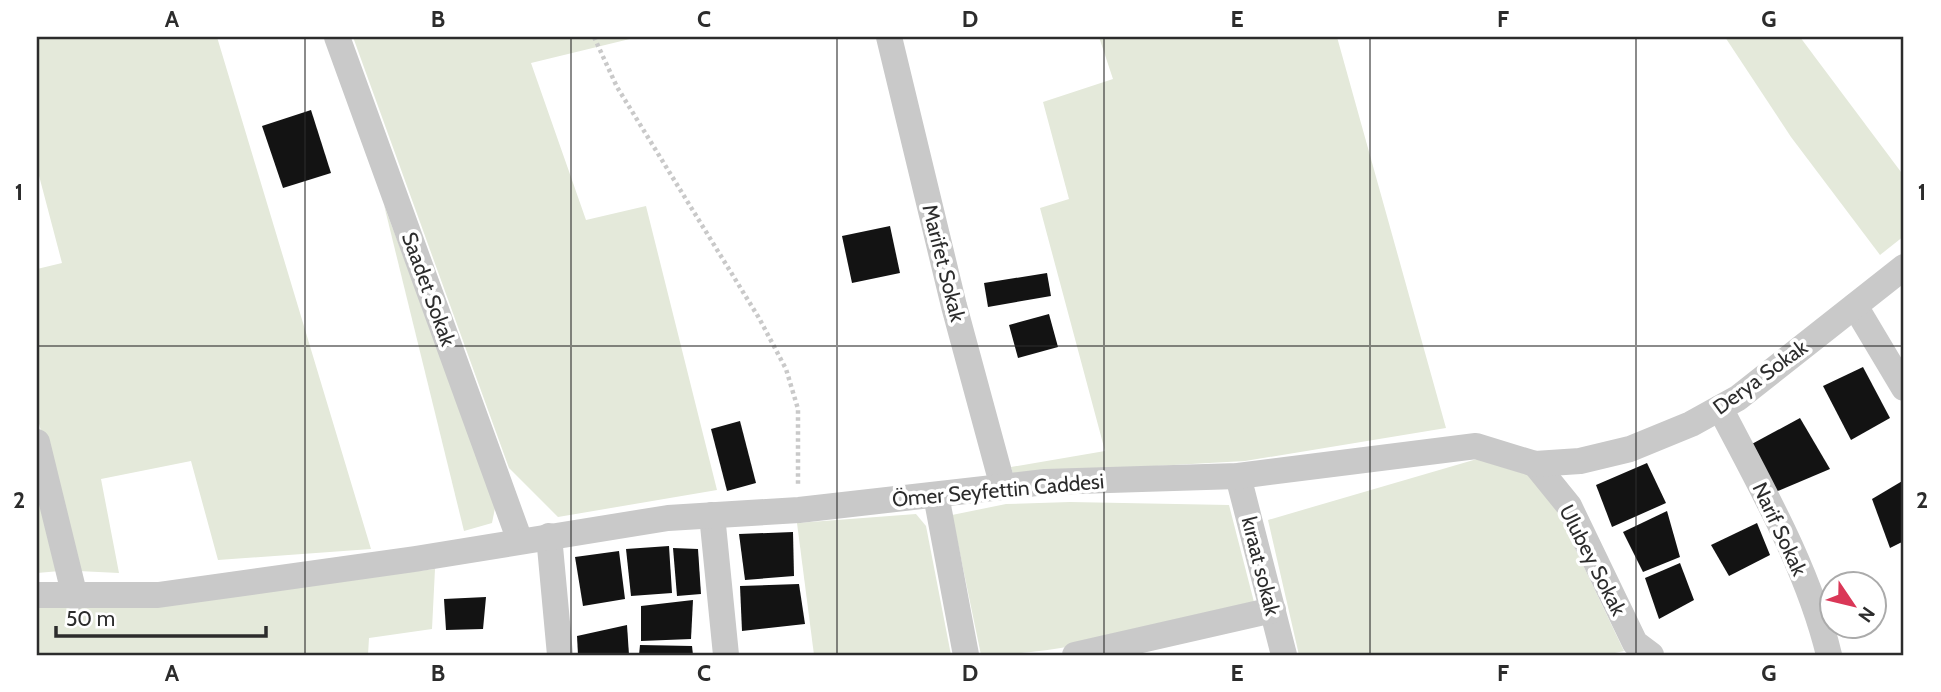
<svg xmlns="http://www.w3.org/2000/svg" width="1941" height="692" viewBox="0 0 1941 692" font-family="Cabin,sans-serif">
<style>
.green{fill:#e4e9da}
.building{fill:#131313}
.lines{fill:none;stroke-linecap:round;stroke-linejoin:round}
.path{stroke:#c9c9c9;stroke-width:4.5;stroke-dasharray:3.5 3.5;stroke-linecap:butt}
.street{stroke:#c9c9c9;stroke-width:26}
.grid{fill:none;stroke:#2c2c2c;stroke-width:2;stroke-opacity:0.55}
.labels{text-anchor:middle;dominant-baseline:central;stroke-width:7;stroke-linejoin:round;paint-order:stroke}
.street-label{font-size:21px;fill:#2c2c2c;stroke:#fff}
.neatline{fill:none;stroke:#2c2c2c;stroke-width:2.5}
.grid-label{font-size:23px;text-anchor:middle;font-weight:bold;fill:#2c2c2c}
</style>
<rect width="100%" height="100%" fill="#fff"/>
<g class="green">
<polygon points="37,37 217,37 371,549 218,560 191,461 101,479 119,573 78,571 37,416 37,269 62,263 37,168"/>
<polygon points="353,37 638,37 531,63 586,220 646,206 717,490 558,517 509,468"/>
<polygon points="1099,37 1337,37 1446,428 1245,461 1013,474 1011,467 1105,451 1040,208 1069,199 1043,102 1113,79"/>
<polygon points="1725,37 1800,37 1904,176 1904,236 1880,255 1791,137"/>
<polygon points="384,205 496,503 492,523 464,531"/>
<polygon points="1477,459 1535,477 1549,494 1624,651 1606,655 1299,655 1268,520"/>
<polygon points="37,491 60,571 37,573"/>
<path d="M 1070,502 L 1229,505 L 1254,602 C 1166,623 1071,655 981,655 L 952,515 L 1006,504 Z"/>
<polygon points="916,514 926,526 951,655 814,655 797,523"/>
<polygon points="435,569 432,629 369,638 368,655 37,655 37,608 160,605 264,589"/>
</g>
<g class="building">
<polygon points="311,110 331,173 283,188 262,126"/>
<polygon points="890,226 900,273 852,283 842,236"/>
<polygon points="1047,273 1051,296 988,307 984,283"/>
<polygon points="1049,314 1058,347 1018,358 1009,325"/>
<polygon points="1863,367 1890,418 1851,440 1823,386"/>
<polygon points="1800,418 1830,469 1773,493 1750,445"/>
<polygon points="740,421 756,483 727,491 711,429"/>
<polygon points="1647,463 1666,503 1612,527 1596,485"/>
<polygon points="1904,480 1904,541 1890,548 1872,499"/>
<polygon points="1667,511 1680,557 1643,572 1623,532"/>
<polygon points="1757,523 1770,555 1729,576 1711,545"/>
<polygon points="793,532 794,576 745,580 739,534"/>
<polygon points="669,546 672,593 631,596 626,549"/>
<polygon points="673,548 698,549 701,594 677,596"/>
<polygon points="619,551 625,599 583,606 575,557"/>
<polygon points="1680,563 1694,600 1659,619 1645,578"/>
<polygon points="799,584 805,624 742,631 740,586"/>
<polygon points="486,597 483,629 446,630 444,599"/>
<polygon points="693,600 691,639 641,641 641,606"/>
<polygon points="627,625 629,655 578,655 577,636"/>
<polygon points="640,645 692,646 693,655 639,655"/>
</g>
<g class="lines">
<polyline class="path" points="594,37 617,87 759,318 786,369 798,409 798,486"/>
<g class="street">
<polyline points="337,37 520,541"/>
<polyline points="889,37 954,306 1003,487"/>
<polyline points="1855,306 1904,388"/>
<path d="M 1720,408 C 1761,487 1808,568 1829,655"/>
<polyline points="37,442 75,597"/>
<polyline points="1535,464 1569,506 1635,643 1651,655"/>
<polyline points="1238,476 1284,655"/>
<polyline points="936,495 966,655"/>
<polyline points="712,515 726,655"/>
<polyline points="549,536 560,655"/>
<polyline points="37,595 158,595 415,559 668,518 799,510 1045,482 1238,476 1476,446 1535,464 1580,461 1630,449 1691,424 1738,398 1904,267"/>
<polyline points="1075,655 1273,610"/>
</g>
</g>
<path class="grid" d="M 305,37 L 305,655M 571,37 L 571,655M 837,37 L 837,655M 1104,37 L 1104,655M 1370,37 L 1370,655M 1636,37 L 1636,655M 37,346 L 1904,346"/>
<g class="labels">
<g class="street-label">
<text transform="translate(944 263) rotate(76)">Marifet Sokak</text>
<text transform="translate(429 289) rotate(70)">Saadet Sokak</text>
<text transform="translate(1760 377) rotate(-36)">Derya Sokak</text>
<text transform="translate(998 490) rotate(-5)">Ömer Seyfettin Caddesi</text>
<text transform="translate(1780 529) rotate(65)">Narif Sokak</text>
<text transform="translate(1593 560) rotate(63)">Ulubey Sokak</text>
<text transform="translate(1261 566) rotate(76)">kıraat sokak</text>
</g>
</g>
<rect width="1941" height="692" fill="none" stroke="#ffffff" stroke-width="77"/>
<g transform="translate(1853 605) rotate(125)"><circle r="33" fill="#ffffff" stroke="#ababab" stroke-width="2"/>
<path d="M0-5L12 26L0 18L-12 26Z" fill="#da3757"/>
<text y="-10" font-size="19" font-weight="bold" text-anchor="middle" fill="#2c2c2c">N</text>
</g>
<path d="M56 626v10h210v-10" fill="none" stroke="#2c2c2c" stroke-width="3.5"/>
<text x="66" y="626" font-size="21" fill="#2c2c2c" stroke="#ffffff" stroke-width="5" paint-order="stroke">50 m</text>
<rect x="38" y="38" width="1864" height="616" class="neatline"/>
<g class="grid-label">
<text x="172" y="27">A</text>
<text x="438" y="27">B</text>
<text x="704" y="27">C</text>
<text x="970" y="27">D</text>
<text x="1237" y="27">E</text>
<text x="1503" y="27">F</text>
<text x="1769" y="27">G</text>
<text x="19" y="200">1</text>
<text x="1922" y="200">1</text>
<text x="19" y="508">2</text>
<text x="1922" y="508">2</text>
<text x="172" y="681">A</text>
<text x="438" y="681">B</text>
<text x="704" y="681">C</text>
<text x="970" y="681">D</text>
<text x="1237" y="681">E</text>
<text x="1503" y="681">F</text>
<text x="1769" y="681">G</text>
</g>
</svg>
